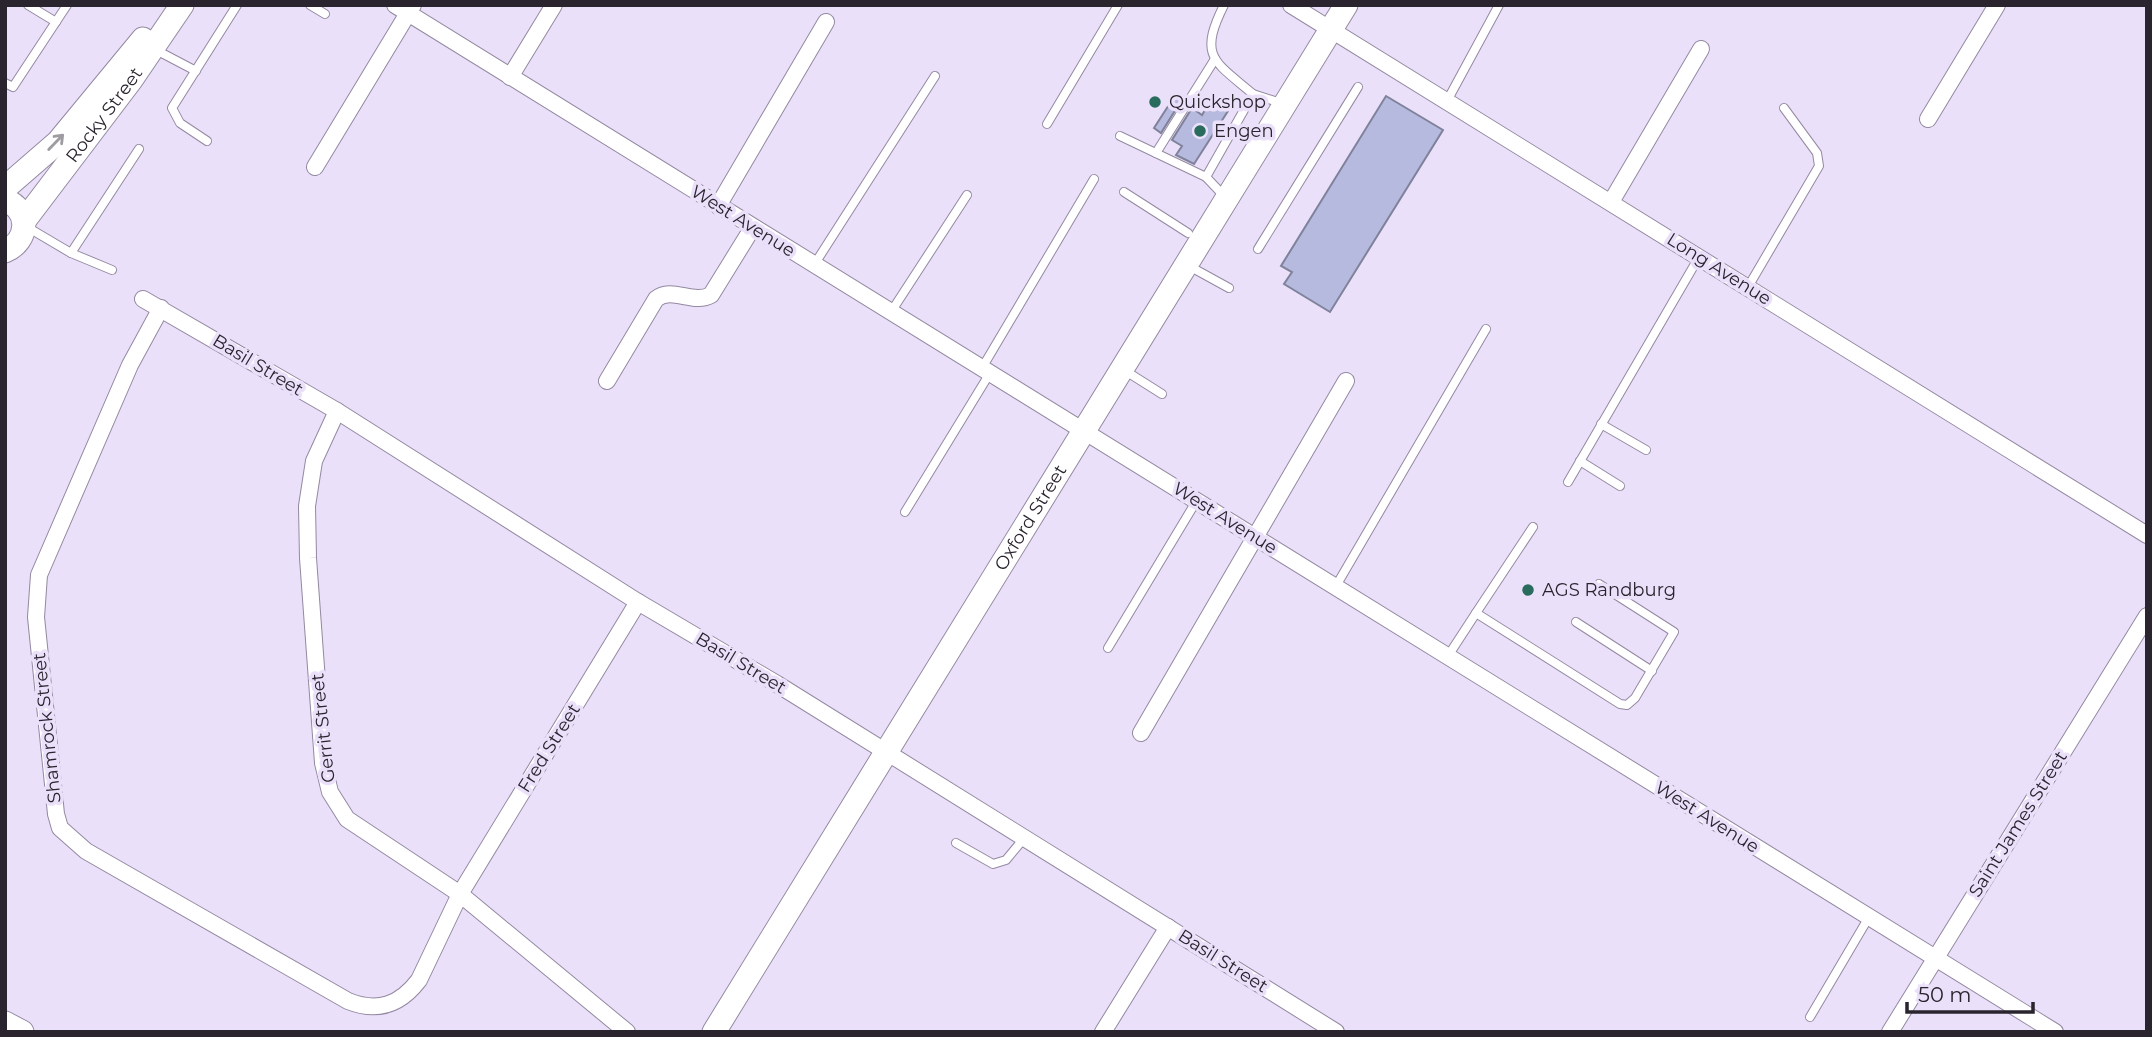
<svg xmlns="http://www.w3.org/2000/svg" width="2152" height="1037" viewBox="0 0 2152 1037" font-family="Montserrat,sans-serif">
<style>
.building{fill:#b6bade;stroke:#7f829a;stroke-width:2}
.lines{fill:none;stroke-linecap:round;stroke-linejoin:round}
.lane-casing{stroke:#9489a1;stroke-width:10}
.street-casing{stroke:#9489a1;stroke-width:18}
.secondary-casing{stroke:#9489a1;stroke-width:25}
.lane{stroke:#fff;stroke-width:8}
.street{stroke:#fff;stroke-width:16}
.secondary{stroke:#fff;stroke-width:23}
.oneway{stroke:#9f9ca1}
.poi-dot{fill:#296b5c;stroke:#ebe0fa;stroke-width:2.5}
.labels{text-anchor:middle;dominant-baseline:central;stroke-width:7;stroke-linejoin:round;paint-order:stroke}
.poi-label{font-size:18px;fill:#29242e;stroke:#ebe0fa;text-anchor:start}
.street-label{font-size:18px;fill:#29242e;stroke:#ebe0fa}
</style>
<rect width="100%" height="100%" fill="#ebe0fa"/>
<g class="building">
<polygon points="1386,96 1443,130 1330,312 1284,284 1292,272 1281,266"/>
<polygon points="1174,97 1181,101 1161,133 1154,128"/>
<polygon points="1211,100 1228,111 1194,164 1176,155 1182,146 1172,140 1192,108 1202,115"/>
</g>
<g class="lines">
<defs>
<g id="lane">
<polyline points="28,5 56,22"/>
<polyline points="310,5 325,14"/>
<path d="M 1224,5 C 1198,57 1214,61 1253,94"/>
<polyline points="156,50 196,71"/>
<polyline points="5,83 13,87 67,5"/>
<polyline points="1447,101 1499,5"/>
<polyline points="1047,124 1118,5"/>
<polyline points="1120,136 1206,177"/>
<polyline points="207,141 180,123 172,108 237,5"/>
<polyline points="1156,153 1215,59"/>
<polyline points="1124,192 1188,233"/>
<polyline points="1225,197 1206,177 1253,94 1284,104"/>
<polyline points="27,227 71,253 112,270"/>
<polyline points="1258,249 1358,87"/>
<polyline points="71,253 139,149"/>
<polyline points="814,265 935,76"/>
<polyline points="1189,266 1229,288"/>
<polyline points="1748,287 1819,166 1817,153 1784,108"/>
<polyline points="891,312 967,195"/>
<polyline points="982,368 1094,179"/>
<polyline points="1124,370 1162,394"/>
<polyline points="1601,424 1646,450"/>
<polyline points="1580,461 1620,486"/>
<polyline points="1568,482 1699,257"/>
<polyline points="905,512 990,373"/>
<polyline points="1336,586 1486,329"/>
<polyline points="1476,613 1533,527"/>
<polyline points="1576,622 1652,671"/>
<polyline points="1108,648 1197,500"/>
<polyline points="1448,656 1476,613 1620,704 1627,705 1635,698 1674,632 1599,584"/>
<polyline points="956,843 993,864 1006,860 1025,837"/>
<polyline points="1810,1017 1869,917"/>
</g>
<g id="street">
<polyline points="395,5 2055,1032"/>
<polyline points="1291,5 2147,535"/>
<polyline points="510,77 554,5"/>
<polyline points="1928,119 1997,5"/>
<polyline points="315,167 413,5"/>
<polyline points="1611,202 1701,49"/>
<polyline points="718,206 826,22"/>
<polyline points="143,299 337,411 638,602 777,684 1336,1032"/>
<path d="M 161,308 L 130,365 L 39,575 L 36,617 L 56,814 L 60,828 L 86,851 L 348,1001 C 378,1013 400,1005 419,980 L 460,894 L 638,602"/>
<path d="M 607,381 L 656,299 C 672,286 693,305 711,295 L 753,227"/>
<polyline points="337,411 314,461 307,506 308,558 323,763 330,792 347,819 460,894 627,1032"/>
<polyline points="1141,733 1346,381"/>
<polyline points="1103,1032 1168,927"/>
<polyline points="1890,1032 2147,616"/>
</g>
<g id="secondary">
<polyline points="5,188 58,142 143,39"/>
<path d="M 5,200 C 31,210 29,241 5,251"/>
<path id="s1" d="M 24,221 L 131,80 L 182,5"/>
<polyline points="5,1023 22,1032"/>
<path id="s2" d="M 714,1032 L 1346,5"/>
</g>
</defs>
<use href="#lane" class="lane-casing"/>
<use href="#street" class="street-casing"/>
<use href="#secondary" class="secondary-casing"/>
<use href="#lane" class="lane"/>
<use href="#street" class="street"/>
<use href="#secondary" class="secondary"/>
</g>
<defs><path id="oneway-shaft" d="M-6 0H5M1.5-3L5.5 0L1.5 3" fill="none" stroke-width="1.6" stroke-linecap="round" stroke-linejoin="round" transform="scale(1.75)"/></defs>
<use class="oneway" href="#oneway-shaft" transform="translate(56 142) rotate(-46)"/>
<g class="poi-dot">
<circle cx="1155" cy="102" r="7"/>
<circle cx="1200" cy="131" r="7"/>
<circle cx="1528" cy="590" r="7"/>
</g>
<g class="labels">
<g class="poi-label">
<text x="1169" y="102">Quickshop</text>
<text x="1214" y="131">Engen</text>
<text x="1542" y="590">AGS Randburg</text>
</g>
<g class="street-label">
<text stroke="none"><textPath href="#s1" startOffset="133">Rocky Street</textPath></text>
<text transform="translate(743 221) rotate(32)">West Avenue</text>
<text transform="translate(1719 269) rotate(32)">Long Avenue</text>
<text transform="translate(258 365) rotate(31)">Basil Street</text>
<text stroke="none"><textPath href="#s2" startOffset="604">Oxford Street</textPath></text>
<text transform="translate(1225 518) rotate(32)">West Avenue</text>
<text transform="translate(741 663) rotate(31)">Basil Street</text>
<text transform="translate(47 728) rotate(-96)">Shamrock Street</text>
<text transform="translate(323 728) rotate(-96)">Gerrit Street</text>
<text transform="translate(549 748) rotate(-58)">Fred Street</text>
<text transform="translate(1707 817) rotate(32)">West Avenue</text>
<text transform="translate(2018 824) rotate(-58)">Saint James Street</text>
<text transform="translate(1223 961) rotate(32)">Basil Street</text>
</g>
</g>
<rect width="2152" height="1037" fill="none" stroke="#29242e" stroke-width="14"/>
<path d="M1907 1002v10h126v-10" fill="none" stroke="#29242e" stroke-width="3.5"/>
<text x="1918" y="1002" font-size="21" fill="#29242e" stroke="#ebe0fa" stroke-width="5" paint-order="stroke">50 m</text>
</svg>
